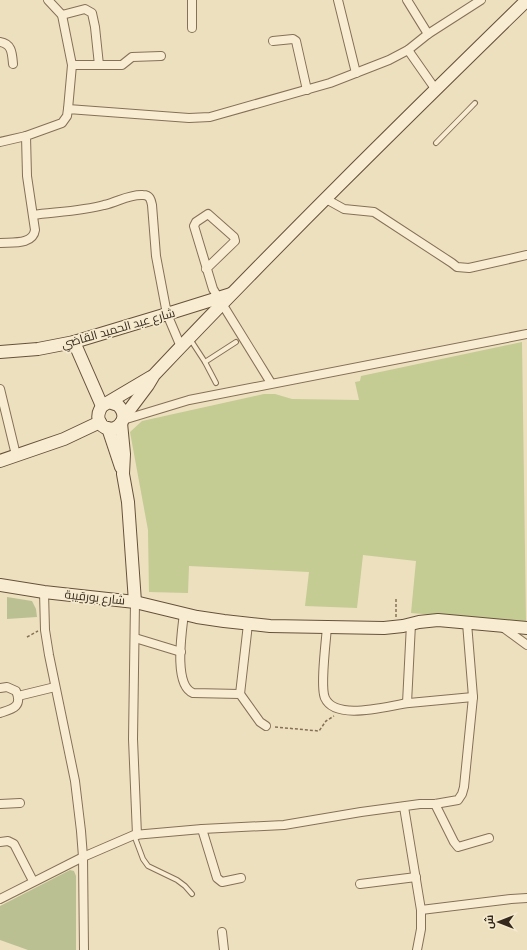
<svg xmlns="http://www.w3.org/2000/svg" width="527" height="950" viewBox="0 0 527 950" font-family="Merriweather,Cairo,serif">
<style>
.green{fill:#c4cb93}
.cemetery{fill:#bac092}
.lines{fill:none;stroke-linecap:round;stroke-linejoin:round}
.lane-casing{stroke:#867057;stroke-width:6}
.street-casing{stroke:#867057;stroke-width:10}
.secondary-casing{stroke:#67513b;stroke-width:14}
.path{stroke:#867057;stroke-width:1.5;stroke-dasharray:3 2;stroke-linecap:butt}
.lane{stroke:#f8edd2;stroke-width:4}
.street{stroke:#f8edd2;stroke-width:8}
.secondary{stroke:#f8edd2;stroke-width:12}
.labels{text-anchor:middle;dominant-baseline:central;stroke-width:3.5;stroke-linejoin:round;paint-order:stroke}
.street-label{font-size:12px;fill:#35281c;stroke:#f5eace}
</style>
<rect width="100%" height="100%" fill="#ede0bf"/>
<polygon class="green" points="522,342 526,623 411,613 416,561 363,555 357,608 305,606 309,572 189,566 188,593 149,592 148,530 130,432 142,421 264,394 275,394 292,399 359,400 355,382 360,381 361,376"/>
<g class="cemetery">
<polygon points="7,597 32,601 36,609 37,617 7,619"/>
<polygon points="70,870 74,871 76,876 76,950 28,950 0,940 0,906"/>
</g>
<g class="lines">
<defs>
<g id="lane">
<polyline points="436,143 475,103"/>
<polyline points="190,339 205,362 216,383"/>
<polyline points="205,362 236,342"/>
<polyline points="134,835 143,859 148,866 177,880 185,886 192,894"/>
</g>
<g id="street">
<polyline points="48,0 62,15 72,65 68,109"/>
<polyline points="338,0 356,73"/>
<polyline points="407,0 428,34"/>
<polyline points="62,15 85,9 92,13 95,27 99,65"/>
<polyline points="192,28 192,0"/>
<polyline points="273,41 293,39 296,41 307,90"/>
<path d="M 0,42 C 12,44 12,53 13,64"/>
<polyline points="408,50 436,90"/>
<polyline points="72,65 122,65 132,57 161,56"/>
<polyline points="0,142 26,136"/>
<polyline points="326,199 344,209 374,212 452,263 457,267 469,268 527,255"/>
<path d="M 33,215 C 55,212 83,211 104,205 C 118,202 129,194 143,195 C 150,195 151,200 152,205 L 156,256 L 167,314 L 181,347"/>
<path d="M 0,243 C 12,242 33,245 35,230 L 27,176 L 26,136 L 62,123 L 67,116 L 68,109 L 189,118 L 210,117 L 330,83 L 389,60 L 408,50 L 428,34 L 481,0"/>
<polyline points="206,269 235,241 234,237 208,214 196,222 194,226 213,289 271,383"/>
<polyline points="0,389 16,455"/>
<polyline points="123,420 189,400 527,334"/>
<polyline points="44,592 45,630 49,655 75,781 81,831 83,857 84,950"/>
<polyline points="135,602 133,739 137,835"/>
<path d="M 184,613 C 182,631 173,685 193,693 L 240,694 L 260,722 L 266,726"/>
<polyline points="501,626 527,645"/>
<path d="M 327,627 C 326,641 320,687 325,698 C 336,722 390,705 409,703 C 430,701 452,699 473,697"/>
<polyline points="135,638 181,652"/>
<path d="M 0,688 L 7,687 L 16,691 C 23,707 12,709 0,713"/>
<polyline points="240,694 248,624"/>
<polyline points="18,696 55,687"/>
<polyline points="407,703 411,624"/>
<polyline points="0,804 20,803"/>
<polyline points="435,804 454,842 458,847 489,838"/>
<polyline points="404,807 421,910 421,929 417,950"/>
<polyline points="202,829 217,878 222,882 241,878"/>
<polyline points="0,842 8,841 14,844 33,881"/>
<polyline points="360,884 416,877"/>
<polyline points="0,899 83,857 134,835 202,829 284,825 361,812 420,804 435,804 458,800 462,794 464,787 473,697 467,623"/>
<polyline points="421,910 511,899 527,898"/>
<polyline points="222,932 224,950"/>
</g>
<g id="secondary">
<polyline points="74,342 102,406"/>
<polyline points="0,352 38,349 74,342 167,314 231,294"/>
<path d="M 109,402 L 118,405 C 135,422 107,439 99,421 C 97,415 99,411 102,406 L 151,377"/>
<path d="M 124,417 L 148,385 L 154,375 C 275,247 401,123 527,0"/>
<polyline points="121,423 124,454 123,474 128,502 135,602"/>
<polyline points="108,428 121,467"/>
<polyline points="0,461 64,439 100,422"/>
<polyline points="0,585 44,592 135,602 197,617 224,621 270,626 384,628 403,626 419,622 438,620 527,628"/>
</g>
</defs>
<use href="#lane" class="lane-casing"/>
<use href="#street" class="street-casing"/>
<use href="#secondary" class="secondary-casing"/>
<g class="path">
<polyline points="396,617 396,598"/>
<polyline points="27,637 38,631"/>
<polyline points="275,727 319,731 326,721 334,716"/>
</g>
<use href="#lane" class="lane"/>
<use href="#street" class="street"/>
<use href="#secondary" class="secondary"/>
</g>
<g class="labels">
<g class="street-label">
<text transform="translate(118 328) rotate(-16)">شارع عبد الحميد القاضي</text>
<text transform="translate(95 597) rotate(6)">شارع بورقيبة</text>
</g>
</g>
<g transform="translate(499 922) rotate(270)" stroke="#f5eace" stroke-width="3" paint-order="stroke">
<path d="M0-3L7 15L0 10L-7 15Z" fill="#35281c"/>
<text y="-6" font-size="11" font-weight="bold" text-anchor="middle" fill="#35281c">ش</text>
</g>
</svg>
